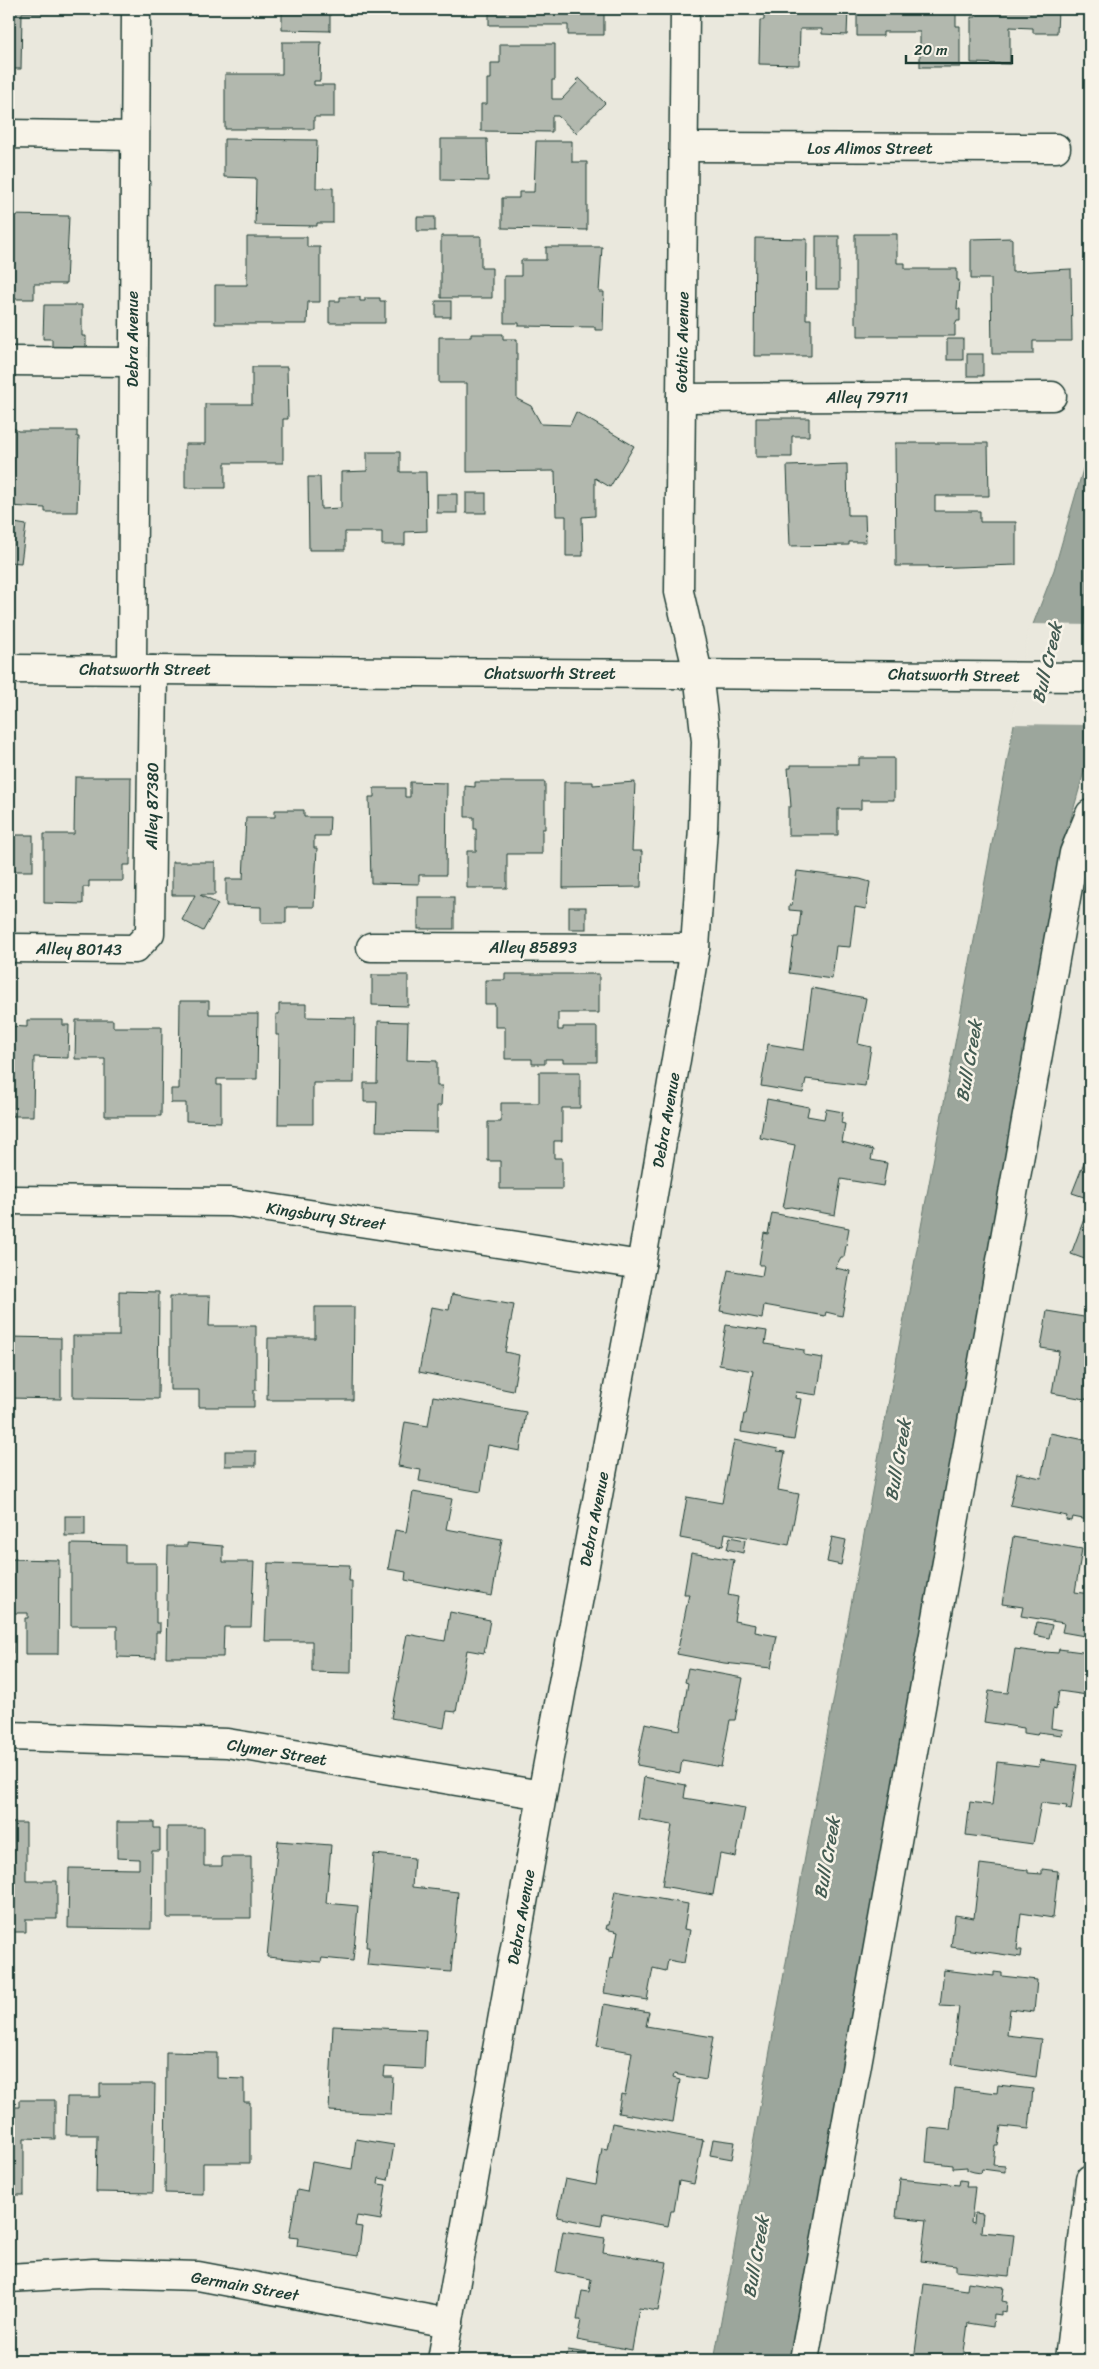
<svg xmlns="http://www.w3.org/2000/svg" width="1099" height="2369" viewBox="0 0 1099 2369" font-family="Sriracha,sans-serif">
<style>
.water{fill:#9ca69c;stroke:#6a7c72}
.pier{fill:#eae8dd}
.building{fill:#b2b8ae;stroke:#1f3d34}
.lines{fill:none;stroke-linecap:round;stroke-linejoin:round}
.minor-casing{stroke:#1f3d34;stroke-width:31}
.major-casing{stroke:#1f3d34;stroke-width:31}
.minor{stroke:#f7f3e8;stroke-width:28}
.major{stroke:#f7f3e8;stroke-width:28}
.labels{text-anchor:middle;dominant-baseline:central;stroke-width:5;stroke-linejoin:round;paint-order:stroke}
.street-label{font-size:16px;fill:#1f3d34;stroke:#f7f3e8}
.water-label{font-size:18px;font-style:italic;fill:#445c53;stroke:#f7f3e8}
</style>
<rect width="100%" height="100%" fill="#eae8dd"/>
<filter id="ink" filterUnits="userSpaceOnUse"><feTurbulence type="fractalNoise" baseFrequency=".02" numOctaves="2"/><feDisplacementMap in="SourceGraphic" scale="10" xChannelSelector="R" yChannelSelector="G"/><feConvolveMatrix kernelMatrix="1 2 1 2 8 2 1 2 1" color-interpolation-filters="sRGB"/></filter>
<g filter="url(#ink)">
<polygon class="water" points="1090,445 1090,750 1065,840 791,2360 714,2360 834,1697 1032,627 1054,570"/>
<polygon class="pier" points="1030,624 1090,625 1090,725 1012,724"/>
<g class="building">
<polygon points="9,9 50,9 50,13 22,13 21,69 9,69"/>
<polygon points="282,9 330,9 330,31 282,30"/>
<polygon points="489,9 604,9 604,35 568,35 568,25 489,25"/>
<polygon points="764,9 848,9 847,35 822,34 822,29 800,29 799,65 759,64 760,20 764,20"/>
<polygon points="857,9 939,9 939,14 956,14 956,26 960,26 960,67 920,67 920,32 883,32 883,36 857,36"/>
<polygon points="977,9 1058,9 1057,33 1033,33 1033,28 1010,27 1010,64 971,63 971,17 976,17"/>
<polygon points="282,42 321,42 320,81 314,81 314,85 334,85 334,117 314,117 314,129 225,129 225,74 282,74"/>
<polygon points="500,44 555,44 555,80 552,80 552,99 562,99 578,82 576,80 579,78 605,103 576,133 558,116 552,116 552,132 481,131 481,104 487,104 487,79 491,79 491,63 500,63"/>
<polygon points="224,139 317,140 316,188 333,188 333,223 317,223 317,226 255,225 256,178 224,177"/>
<polygon points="441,139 487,139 488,181 441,180"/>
<polygon points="536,141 572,141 572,162 587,162 587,230 502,228 502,198 519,198 519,192 534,192"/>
<polygon points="9,215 69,216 66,284 34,284 34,299 9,299"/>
<rect x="417" y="217" width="18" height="14"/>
<polygon points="855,234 897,234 897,263 905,263 905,269 957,269 957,280 959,280 957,309 960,309 960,321 957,321 955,325 955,336 858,336 858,325 855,324"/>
<polygon points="441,236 481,236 481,268 492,268 492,298 441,298"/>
<rect x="816" y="236" width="23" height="53"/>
<polygon points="247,237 307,237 307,247 320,247 320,302 308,302 307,324 215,324 215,285 247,285"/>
<polygon points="755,238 807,239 806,319 811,319 811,356 754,356"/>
<polygon points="1012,238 1012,272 1071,269 1072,341 1033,341 1033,354 992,354 991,279 971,279 971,239"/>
<polygon points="546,247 602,247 599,292 604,292 603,330 595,330 595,327 519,326 519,323 504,323 504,276 521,276 521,260 546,260"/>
<polygon points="340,297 360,297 360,301 365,301 365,298 380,298 380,301 385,301 385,323 329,323 329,301 340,301"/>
<rect x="436" y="301" width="15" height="16"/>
<polygon points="44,305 82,305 82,336 86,336 86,349 52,349 52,339 43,339"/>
<polygon points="471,334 503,334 503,339 517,339 517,399 531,406 541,424 570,425 576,412 634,446 610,487 595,478 595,516 582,517 583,556 566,556 566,516 556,516 555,471 467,472 467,383 439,383 439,337 471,337"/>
<rect x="947" y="339" width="16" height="21"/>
<rect x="967" y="354" width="16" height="22"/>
<polygon points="252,367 287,367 288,419 283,419 283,463 225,463 225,488 185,488 185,444 205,444 205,404 252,404"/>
<polygon points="756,418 809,418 809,436 792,436 792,457 756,457"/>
<polygon points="9,425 18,431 77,431 77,437 79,437 77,512 45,512 45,508 9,506"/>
<polygon points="895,443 988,443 989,496 935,496 935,511 980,511 980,522 1016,522 1016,565 929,568 929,566 896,566"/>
<polygon points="367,452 400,452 400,472 426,472 427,531 405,532 405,545 382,545 382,532 345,532 345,550 309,550 308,477 320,477 321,509 341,508 341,472 367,471"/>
<polygon points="847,464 848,515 865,515 866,542 849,542 849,545 790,546 787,466"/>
<rect x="466" y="493" width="20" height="20"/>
<rect x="437" y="494" width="20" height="19"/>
<polygon points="9,522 26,525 21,563 9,562"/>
<polygon points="859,758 894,758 894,800 861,800 861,809 838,809 838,835 788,835 788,807 791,807 788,768 791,768 791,765 859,765"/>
<polygon points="75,777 131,777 130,865 123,865 123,881 89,881 89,887 83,887 83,904 44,903 44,834 74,834"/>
<polygon points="410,782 447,783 446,875 419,875 419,884 371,883 369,797 374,797 374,788 405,788 405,797 410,797"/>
<polygon points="475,782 545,782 545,829 542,829 542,854 507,854 507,888 467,888 467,851 476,851 476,829 474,829 474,817 465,817 465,786 475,787"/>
<polygon points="564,782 593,782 593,785 635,782 632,851 642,851 641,887 563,888"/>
<polygon points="275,810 304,810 304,817 330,817 329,836 314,836 314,848 317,848 314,907 286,907 286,923 261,923 261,907 226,906 226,879 243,879 246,817 275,817"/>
<rect x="9" y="835" width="24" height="36"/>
<polygon points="172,862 215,862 215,895 200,895 218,904 203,931 182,920 195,895 172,895"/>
<polygon points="797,871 860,879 870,882 866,909 855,907 850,947 836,946 832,979 789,973 794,937 798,937 801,911 789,910 789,905 792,905"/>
<rect x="418" y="897" width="36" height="32"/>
<rect x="569" y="907" width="17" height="22"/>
<polygon points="505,974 599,974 599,1013 558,1013 558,1030 563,1030 563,1027 597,1027 597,1062 563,1062 563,1059 545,1059 545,1064 532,1064 532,1059 505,1059 505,1027 495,1027 495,1004 485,1004 485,980 505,980"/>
<polygon points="372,975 408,975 408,1006 372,1005"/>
<polygon points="812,988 866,998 858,1044 871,1047 865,1086 806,1079 803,1093 761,1086 768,1044 804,1050"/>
<polygon points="180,1001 209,1001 209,1014 258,1014 257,1079 217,1079 217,1085 221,1085 221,1122 186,1121 186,1103 171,1103 171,1089 179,1089"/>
<polygon points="279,1004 306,1004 306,1017 355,1018 354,1083 313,1083 313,1124 278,1124 279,1035 276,1035 276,1014 279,1014"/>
<polygon points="27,1020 63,1020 63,1025 69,1025 68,1058 34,1057 33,1116 9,1116 9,1026 27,1027"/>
<polygon points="76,1020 113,1020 113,1027 162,1027 161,1116 105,1116 105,1059 75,1059"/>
<polygon points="378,1021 408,1022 407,1060 437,1061 437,1086 442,1086 441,1106 437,1106 437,1132 376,1131 377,1102 364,1102 364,1083 377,1083"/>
<polygon points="539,1072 580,1072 580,1108 562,1108 562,1141 554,1141 554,1158 562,1158 562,1189 500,1189 500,1161 488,1161 488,1122 501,1122 501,1103 539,1103"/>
<polygon points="767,1099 809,1107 807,1116 824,1119 826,1109 843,1112 841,1123 845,1124 842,1142 873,1150 871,1160 887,1163 883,1186 841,1179 835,1215 791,1207 783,1208 795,1145 760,1138"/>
<polygon points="1085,1160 1090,1162 1090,1199 1072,1193"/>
<polygon points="1090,1203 1090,1261 1071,1254"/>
<polygon points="772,1213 849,1228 844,1257 841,1257 835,1268 850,1271 842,1316 826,1312 825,1316 764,1305 762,1319 720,1311 728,1270 762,1276 764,1265 759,1265 764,1233 768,1234"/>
<polygon points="119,1291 159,1292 158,1399 73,1398 73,1336 119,1336"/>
<polygon points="9,1292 14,1292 13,1329 9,1329"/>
<polygon points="452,1294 514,1305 505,1352 519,1355 513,1391 419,1372 431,1307 449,1310"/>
<polygon points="170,1296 210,1296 209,1326 256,1326 256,1390 254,1390 254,1407 199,1407 199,1390 170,1390"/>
<polygon points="315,1307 354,1307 353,1400 267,1400 268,1338 315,1338"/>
<polygon points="1047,1311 1090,1318 1090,1400 1052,1393 1059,1351 1041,1348"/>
<polygon points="726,1325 767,1331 765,1344 804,1350 804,1355 823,1358 817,1395 796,1392 795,1398 801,1399 794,1440 741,1432 744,1414 746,1414 753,1371 719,1365"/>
<polygon points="9,1337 61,1338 61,1399 9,1398"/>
<polygon points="433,1396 526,1412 520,1451 488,1445 481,1492 419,1481 421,1470 398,1466 405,1422 428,1426"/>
<polygon points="1050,1433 1090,1441 1090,1483 1085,1510 1090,1511 1088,1520 1073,1517 1072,1521 1066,1520 1067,1516 1010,1505 1017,1473 1041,1478"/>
<polygon points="734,1440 778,1449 777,1451 785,1452 778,1490 799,1494 789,1545 725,1533 723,1546 680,1538 687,1497 722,1503"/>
<rect x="225" y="1451" width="31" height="15"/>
<polygon points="413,1492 452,1499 446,1529 502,1539 492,1596 405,1580 406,1572 388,1569 395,1530 406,1532"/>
<rect x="65" y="1516" width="20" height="20"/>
<polygon points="730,1537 745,1540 743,1553 727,1549"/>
<polygon points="832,1537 846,1540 841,1565 827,1562"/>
<polygon points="1013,1537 1082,1549 1075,1592 1090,1594 1090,1637 1062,1632 1064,1623 1021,1616 1023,1607 1002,1604"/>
<polygon points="187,1543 223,1546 223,1562 254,1562 251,1627 224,1627 223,1657 166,1657 168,1546 187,1546"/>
<polygon points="71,1544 125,1545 125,1563 156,1563 156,1623 160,1623 160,1632 156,1632 156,1658 117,1657 117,1626 71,1626"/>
<polygon points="691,1553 734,1560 728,1595 738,1597 734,1621 756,1625 755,1632 777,1636 771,1668 724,1663 677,1654 689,1594 684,1594"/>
<polygon points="9,1559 59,1560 58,1654 25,1654 25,1618 28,1618 28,1613 13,1613 13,1653 9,1653"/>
<polygon points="268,1563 350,1565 349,1581 352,1581 351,1673 312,1672 312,1641 265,1641"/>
<polygon points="450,1612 490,1620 484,1653 467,1650 456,1712 447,1711 444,1728 391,1718 407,1634 445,1641"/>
<polygon points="1037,1622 1052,1625 1049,1638 1034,1635"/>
<polygon points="1015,1649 1045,1653 1045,1652 1058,1653 1059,1649 1090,1653 1087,1695 1059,1691 1056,1710 1053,1709 1051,1728 1063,1730 1062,1735 1038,1732 1037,1735 1024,1733 1024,1728 984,1722 989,1691 1008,1693"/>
<polygon points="688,1668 743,1678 735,1720 730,1720 721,1767 682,1760 680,1773 637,1765 645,1723 680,1730 688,1683 685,1682"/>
<polygon points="1040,1760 1077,1765 1071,1810 1066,1809 1067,1806 1041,1803 1033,1844 966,1835 970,1802 992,1805 997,1762 1039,1767"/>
<polygon points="644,1777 686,1785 684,1798 745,1808 736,1857 720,1854 713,1895 662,1886 672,1825 638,1819"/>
<polygon points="117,1822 154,1822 154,1828 160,1828 160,1851 152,1851 151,1929 68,1928 69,1868 139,1869 139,1859 117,1858"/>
<polygon points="9,1823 26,1823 26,1881 57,1881 57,1919 26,1919 26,1932 9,1932"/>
<polygon points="167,1827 204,1827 204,1866 222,1866 222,1857 251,1857 251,1918 167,1918"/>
<polygon points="278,1841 331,1845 326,1903 358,1906 353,1961 322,1958 321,1962 267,1957"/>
<polygon points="374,1854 414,1858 412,1887 458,1892 451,1972 367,1965 369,1947 366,1947"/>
<polygon points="980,1864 1028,1870 1028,1873 1042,1874 1042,1869 1058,1871 1053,1918 1021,1913 1017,1950 1022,1950 1021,1957 951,1947 955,1915 974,1918"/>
<polygon points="615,1891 688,1904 684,1929 690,1930 684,1963 668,1960 666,1971 653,1968 647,2000 604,1993 610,1957 613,1958 618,1932 606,1929 607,1925 609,1925"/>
<polygon points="944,1970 994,1976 994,1972 1002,1973 1002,1976 1037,1980 1034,2012 1010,2009 1007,2035 1041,2039 1036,2077 952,2064 959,2007 940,2006"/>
<polygon points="604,2004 649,2012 646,2026 713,2037 706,2080 674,2074 673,2078 680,2080 673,2122 618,2113 621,2094 625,2095 632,2052 597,2046"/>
<polygon points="333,2026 426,2030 424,2069 385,2067 384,2077 393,2077 391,2114 329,2111"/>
<polygon points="166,2052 217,2053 217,2078 244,2079 244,2102 250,2102 250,2163 203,2163 203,2194 165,2193"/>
<polygon points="100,2084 155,2084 153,2193 96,2192 97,2135 66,2135 67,2097 100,2097"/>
<polygon points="998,2085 1033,2089 1029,2129 1001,2126 998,2146 995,2146 993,2165 1005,2166 1005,2172 982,2169 981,2173 974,2172 967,2170 967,2167 953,2168 953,2165 926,2162 929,2128 950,2130 955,2088 997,2093"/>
<polygon points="19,2100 55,2100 55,2139 24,2138 24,2195 9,2195 9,2107 19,2107"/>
<polygon points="612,2123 703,2140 694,2184 679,2181 674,2211 671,2211 668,2226 603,2214 601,2226 557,2217 565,2179 596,2185 602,2148 607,2149"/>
<polygon points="356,2139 394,2145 388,2180 379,2178 378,2184 386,2185 381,2220 357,2216 355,2226 362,2227 358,2256 297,2246 298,2238 289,2237 297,2190 307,2192 312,2162 352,2169"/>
<polygon points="713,2139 735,2142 732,2159 710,2155"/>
<polygon points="900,2179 959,2185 960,2180 967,2181 966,2187 975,2187 971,2222 974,2223 975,2213 983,2214 981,2232 1014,2235 1009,2276 956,2271 956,2265 921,2261 926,2220 896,2217"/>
<polygon points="563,2231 605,2238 603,2252 667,2262 658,2311 639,2308 632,2350 577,2340 581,2320 577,2320 582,2291 589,2292 591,2279 556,2272"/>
<polygon points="968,2282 1004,2287 1002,2301 1007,2302 1006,2312 1001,2311 1001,2315 994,2314 993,2327 968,2323 963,2360 967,2360 914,2360 924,2284 967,2290"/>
<polygon points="568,2350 614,2357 615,2360 566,2360"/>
</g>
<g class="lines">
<defs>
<g id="minor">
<polyline points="9,134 134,136"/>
<polyline points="685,147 1056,148"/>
<polyline points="9,361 132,362"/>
<polyline points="681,398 1052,396"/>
<polyline points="132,669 136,9"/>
<polyline points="371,947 695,948"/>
<polyline points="9,948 135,949 150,933 153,670"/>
<polyline points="9,1200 230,1202 641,1265"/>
<polyline points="9,1736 227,1743 542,1795"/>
<polyline points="9,2278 94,2273 198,2276 449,2323"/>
<polyline points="442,2360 542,1795 641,1265 695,948 703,828 706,741 698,673 679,592 685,9"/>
<polyline points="804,2360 1074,853 1090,814"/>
<polyline points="1069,2360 1090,2179"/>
</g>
<polyline id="major" points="9,669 1090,677"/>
</defs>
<use href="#minor" class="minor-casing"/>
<use href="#major" class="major-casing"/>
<use href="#minor" class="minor"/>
<use href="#major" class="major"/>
</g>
</g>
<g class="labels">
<g class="street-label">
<text x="870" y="148">Los Alimos Street</text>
<text transform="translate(132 339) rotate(-90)">Debra Avenue</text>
<text transform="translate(682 342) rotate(-89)">Gothic Avenue</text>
<text x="867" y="397">Alley 79711</text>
<text x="145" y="669">Chatsworth Street</text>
<text x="550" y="673">Chatsworth Street</text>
<text transform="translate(954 675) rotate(1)">Chatsworth Street</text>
<text transform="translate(152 806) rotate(-89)">Alley 87380</text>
<text x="533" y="947">Alley 85893</text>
<text transform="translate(79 949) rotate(1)">Alley 80143</text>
<text transform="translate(666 1120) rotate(-80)">Debra Avenue</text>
<text transform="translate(326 1216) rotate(8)">Kingsbury Street</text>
<text transform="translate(594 1519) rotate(-79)">Debra Avenue</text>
<text transform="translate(277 1752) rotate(9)">Clymer Street</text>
<text transform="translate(521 1917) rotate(-80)">Debra Avenue</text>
<text transform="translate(245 2286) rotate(10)">Germain Street</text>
</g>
<g class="water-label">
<text transform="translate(1047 663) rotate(-77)">Bull Creek</text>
<text transform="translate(969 1061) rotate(-80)">Bull Creek</text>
<text transform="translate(898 1460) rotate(-80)">Bull Creek</text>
<text transform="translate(827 1858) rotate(-80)">Bull Creek</text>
<text transform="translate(756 2257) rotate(-80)">Bull Creek</text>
</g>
</g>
<rect width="1099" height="2369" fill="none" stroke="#f7f3e8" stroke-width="30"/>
<rect x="15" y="15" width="1069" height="2339" fill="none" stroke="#1f3d34" stroke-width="2" filter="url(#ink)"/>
<path d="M906 55v8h106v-8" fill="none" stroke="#1f3d34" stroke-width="2.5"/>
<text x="914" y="55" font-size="15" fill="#1f3d34" stroke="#f7f3e8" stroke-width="4" paint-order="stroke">20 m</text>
</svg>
